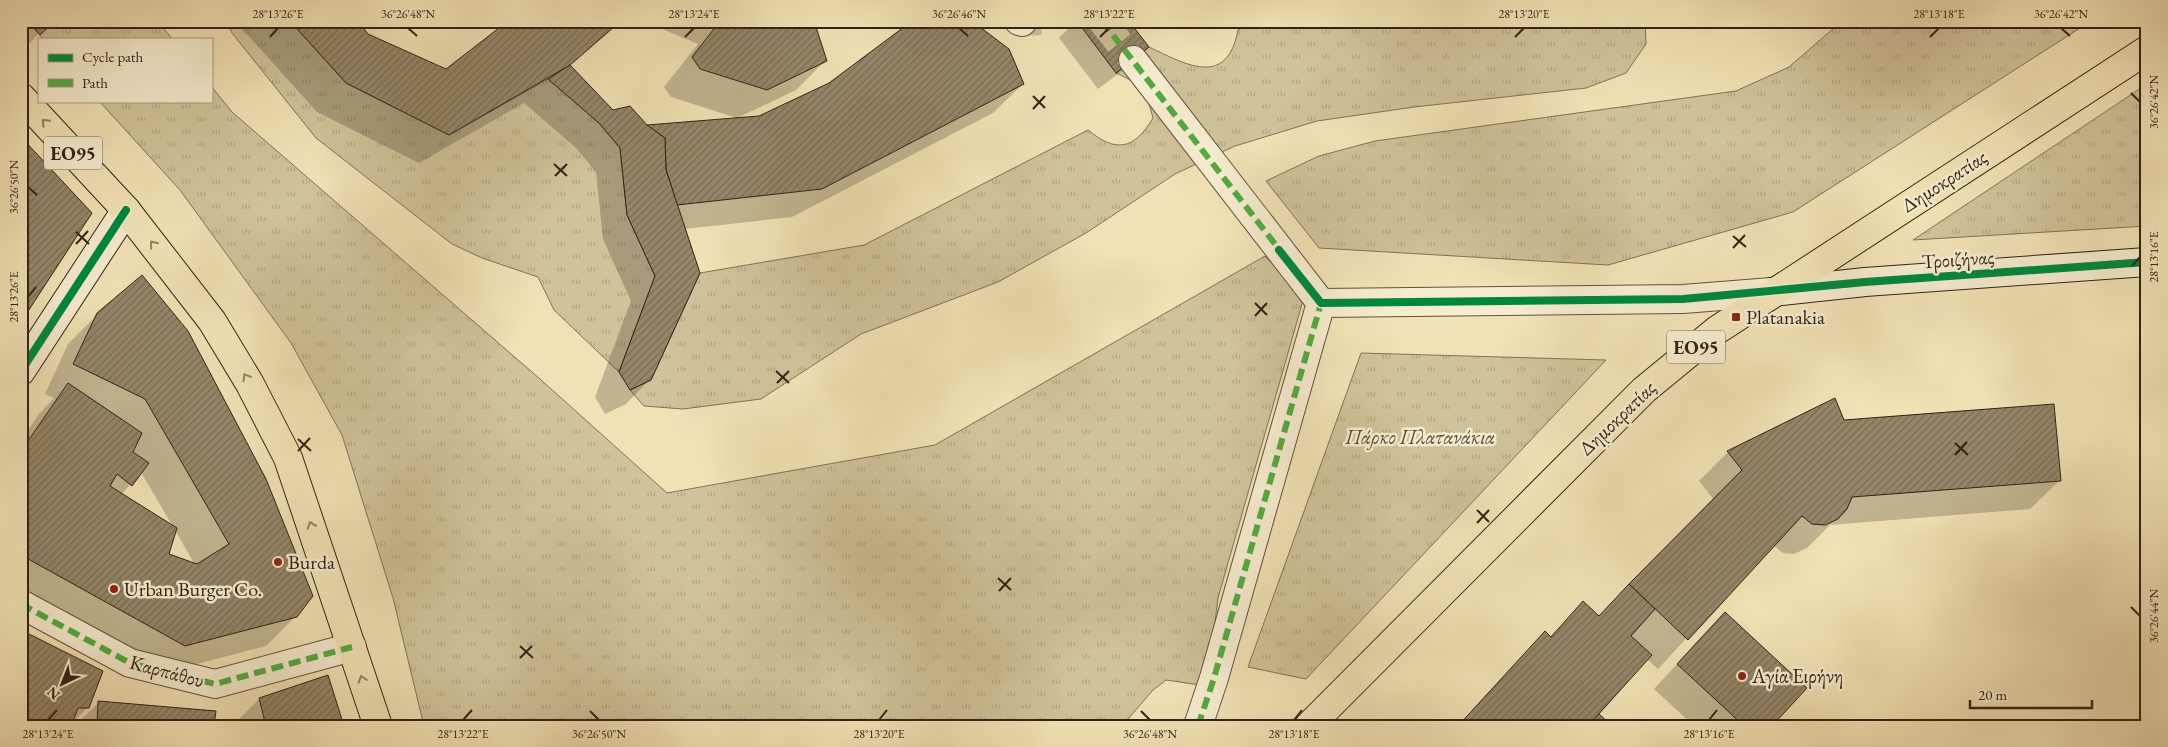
<svg xmlns="http://www.w3.org/2000/svg" width="2168" height="747" viewBox="0 0 2168 747" font-family="'EB Garamond',serif">
<style>
.grass{fill:url(#grass-tufts);stroke:#807258}
.shadow{fill:#0003;fill-rule:evenodd}
.building{fill:url(#building-hatch);stroke:#2f2317}
.lines{fill:none;stroke-linecap:round;stroke-linejoin:round}
.street-tunnel{stroke:#cabc95;stroke-width:28;stroke-dasharray:28 14;stroke-linecap:butt}
.street-casing{stroke:#60533e;stroke-width:30}
.secondary-casing{stroke:#2f2317;stroke-width:30}
.primary-casing{stroke:#2f2317;stroke-width:30}
.street{stroke:#f6eccf;stroke-width:28}
.secondary{stroke:#f6eccf;stroke-width:28}
.primary{stroke:#f1e2b5;stroke-width:28}
.quiet{stroke:#54aa42;stroke-width:6;stroke-dasharray:12 6;stroke-linecap:butt}
.cycleway-casing{stroke:#f6eccf;stroke-width:11}
.cycleway{stroke:#00873e;stroke-width:8}
.oneway{stroke:#908266}
.ticks{fill:none;stroke:#2f2317;stroke-width:2}
.poi-dot{fill:#8f2418;stroke:#f6eccf;stroke-width:2}
.labels{text-anchor:middle;dominant-baseline:central;stroke-width:5;stroke-linejoin:round;paint-order:stroke}
.shield{fill:#f6eccf;stroke:#6b5f4e;stroke-width:1}
.shield-label{font-size:19px;font-weight:bold;fill:#2f2317}
.street-label{font-size:20px;fill:#2f2317;stroke:#f6eccf}
.poi-label{font-size:20px;fill:#2f2317;stroke:#f6eccf;text-anchor:start}
.park-label{font-size:20px;font-style:italic;fill:#574b38;stroke:#f6eccf}
.neatline{fill:none;stroke:#2f2317;stroke-width:2}
.ticks-label{font-size:12px;text-anchor:middle;fill:#2f2317}
</style>
<defs>
<pattern id="grass-tufts" width="24" height="20" patternUnits="userSpaceOnUse" patternTransform="scale(1.25)"><rect width="24" height="20" fill="#d0c29a"/><path d="M3 7l-1-3M5 7V3M7 7l1-3M15 17l-1-3M17 17v-4M19 17l1-3" fill="none" stroke="#b3a684"/></pattern>
<pattern id="building-hatch" width="6" height="6" patternUnits="userSpaceOnUse" patternTransform="scale(1.25)"><rect width="6" height="6" fill="#948669"/><path d="M-1 1l2-2M0 6l6-6M5 7l2-2" fill="none" stroke="#796d55"/></pattern>
</defs>
<rect width="100%" height="100%" fill="#f1e2b5"/>
<filter id="stains"><feTurbulence type="fractalNoise" baseFrequency=".004" numOctaves="4"/><feColorMatrix values="0 0 0 0 .2 0 0 0 0 .09 0 0 0 0 .02 0 0 0 .5 -.17"/></filter>
<radialGradient id="worn" r=".72"><stop offset=".6" stop-color="#630" stop-opacity="0"/><stop offset="1" stop-color="#630" stop-opacity=".3"/></radialGradient>
<g class="grass">
<polygon points="28,21 158,21 172,39 43,39"/>
<polygon points="226,21 290,21 346,83 449,135 548,79 600,124 620,148 627,215 655,276 619,372 554,310 538,277 482,258 452,244 316,138 232,33"/>
<path d="M 1253,21 L 1645,21 L 1646,44 L 1626,73 L 1586,88 L 1414,107 L 1317,121 L 1235,146 L 1175,174 L 1086,233 L 998,282 L 861,334 L 761,399 L 683,409 L 644,406 L 630,390 L 651,380 L 700,273 L 864,245 L 1088,130 C 1116,153 1134,150 1153,118 C 1146,91 1143,85 1116,73 L 1149,47 C 1185,64 1227,89 1238,30 Z"/>
<polygon points="1842,21 2091,21 1793,212 1608,265 1319,248 1266,181 1319,156 1375,141 1736,91 1789,67"/>
<polygon points="2147,84 2147,226 1913,240"/>
<polygon points="211,86 232,112 540,379 667,493 935,445 1265,256 1304,297 1218,598 1207,686 1166,680 1153,690 1122,726 424,726 393,598 342,435 291,343 180,190 99,101 211,101"/>
<polygon points="1361,353 1606,360 1306,679 1248,667"/>
</g>
<g class="shadow">
<polygon points="21,21 50,21 30,43 21,33"/>
<polygon points="235,21 357,21 367,35 446,70 619,21 564,68 566,70 598,42 570,67 613,111 646,126 760,117 1023,84 993,113 792,217 685,229 650,379 626,404 605,414 595,397 631,301 603,239 596,172 576,148 524,103 419,163 317,112"/>
<polygon points="643,21 813,21 825,61 796,90 737,118 671,97 664,87 698,44"/>
<polygon points="1076,21 1127,21 1130,65 1098,89 1059,38"/>
<path d="M 98,314 L 296,616 L 266,646 L 155,675 L 21,600 L 21,440 L 39,414 L 54,398 L 45,394 L 68,344 ZM 141,472 L 173,527 L 121,495 ZM 175,530 L 195,565 L 168,555 Z"/>
<polygon points="1843,421 2060,480 2030,509 1830,525 1807,548 1794,554 1783,553 1773,545 1658,669 1647,659 1593,719 1610,726 1458,726 1521,657 1550,637 1583,603 1598,617 1714,500 1699,481 1728,452"/>
<polygon points="21,631 102,672 88,707 70,726 21,726"/>
<polygon points="1701,638 1771,726 1694,726 1654,689"/>
<polygon points="328,677 343,726 232,726 259,699"/>
<polygon points="99,702 213,726 75,726"/>
</g>
<g class="building">
<polygon points="28,21 52,21 53,23 40,35"/>
<polygon points="290,21 358,21 368,34 446,69 508,21 621,21 570,65 449,135 346,83"/>
<polygon points="720,21 814,21 827,61 767,90 700,69 692,57"/>
<polygon points="912,21 972,21 1009,49 1024,84 822,189 677,205 666,170 665,138 647,125 759,116 829,83"/>
<polygon points="1077,21 1129,21 1149,47 1116,73"/>
<polygon points="570,65 613,110 630,106 647,125 665,138 666,170 700,273 651,380 630,390 619,372 655,276 627,215 620,148 600,124 548,79"/>
<polygon points="21,137 92,213 21,322"/>
<polygon points="142,275 188,331 266,479 313,596 297,617 185,646 21,555 21,451 68,383 142,433 133,452 149,463 132,486 117,474 110,486 177,528 169,554 197,564 229,544 145,399 73,364 97,313"/>
<polygon points="1835,398 1844,420 2054,404 2061,481 1852,497 1847,509 1838,519 1825,525 1812,524 1802,516 1688,640 1629,584 1742,470 1727,451"/>
<polygon points="1629,584 1655,609 1631,636 1652,655 1588,726 1458,726 1545,631 1551,637 1583,601 1599,616"/>
<polygon points="1725,612 1807,688 1772,726 1744,726 1677,664"/>
<polygon points="23,631 103,671 89,708 78,708 71,726 21,726"/>
<polygon points="328,675 344,726 266,726 259,698"/>
<polygon points="98,701 216,711 214,726 97,726"/>
<polygon points="1599,714 1612,726 1588,726"/>
</g>
<g class="lines">
<g class="street-tunnel">
<polyline points="1102,21 1133,60"/>
<polyline points="1022,22 1041,21"/>
</g>
<defs>
<g id="street">
<polyline points="1019,21 1022,22"/>
<polyline points="1133,60 1321,303 1683,299 1772,292"/>
<polyline points="21,604 130,663 215,684 352,647"/>
<polyline points="1198,726 1214,678 1321,303"/>
</g>
<g id="secondary">
<polyline points="1772,292 1865,282 2147,262"/>
<polyline points="21,371 126,210"/>
</g>
<g id="primary">
<polyline points="21,97 126,210 212,321 250,384 288,458 378,726"/>
<polyline points="1309,726 1644,390 1717,330 2147,50"/>
</g>
</defs>
<use href="#street" class="street-casing"/>
<use href="#secondary" class="secondary-casing"/>
<use href="#primary" class="primary-casing"/>
<use href="#street" class="street"/>
<use href="#secondary" class="secondary"/>
<use href="#primary" class="primary"/>
<g class="quiet">
<polyline points="1019,21 1041,21"/>
<polyline points="1102,21 1282,253"/>
<polyline points="21,604 130,663 215,684 352,647"/>
<polyline points="1198,726 1214,678 1321,303"/>
</g>
<defs>
<g id="cycleway">
<polyline points="1279,250 1321,303 1683,299 1865,282 2147,262"/>
<polyline points="21,371 126,210"/>
</g>
</defs>
<use href="#cycleway" class="cycleway-casing"/>
<use href="#cycleway" class="cycleway"/>
</g>
<defs><path id="oneway-chevron" d="M-2-3.5L2.5 0L-2 3.5" fill="none" stroke-width="1.6" stroke-linecap="round" stroke-linejoin="round" transform="scale(1.25)"/></defs>
<g class="oneway">
<use href="#oneway-chevron" transform="translate(45 122) rotate(-133)"/>
<use href="#oneway-chevron" transform="translate(153 244) rotate(-128)"/>
<use href="#oneway-chevron" transform="translate(246 377) rotate(-121)"/>
<use href="#oneway-chevron" transform="translate(311 525) rotate(-109)"/>
<use href="#oneway-chevron" transform="translate(362 679) rotate(-108)"/>
</g>
<path class="ticks" d="M 408,28 L 417,36M 959,28 L 968,36M 2061,28 L 2070,36M 270,37 L 278,28M 685,37 L 694,28M 1100,37 L 1109,28M 1515,37 L 1524,28M 1930,37 L 1939,28M 2131,93 L 2140,102M 1033,96 L 1045,108M 1033,109 L 1045,96M 554,164 L 567,176M 555,176 L 567,164M 28,187 L 37,195M 76,232 L 89,244M 1733,236 L 1746,247M 76,244 L 88,231M 1733,248 L 1745,235M 2132,266 L 2140,257M 28,297 L 36,287M 1255,303 L 1267,315M 1255,316 L 1267,303M 776,371 L 789,383M 777,383 L 789,371M 298,439 L 311,451M 1955,443 L 1968,455M 298,451 L 310,438M 1955,455 L 1967,442M 1477,510 L 1489,522M 1477,523 L 1489,510M 998,578 L 1011,590M 999,591 L 1011,578M 2131,607 L 2140,616M 520,646 L 533,658M 520,658 L 532,646M 590,711 L 599,720M 1141,711 L 1150,720M 48,720 L 57,710M 463,720 L 472,710M 879,720 L 887,710M 1294,720 L 1302,710M 1709,720 L 1717,710"/>
<g class="poi-dot">
<rect x="1731" y="312" width="10" height="10" rx="2.5"/>
<circle cx="278" cy="562" r="5"/>
<circle cx="114" cy="589" r="5"/>
<circle cx="1742" cy="676" r="5"/>
</g>
<g class="labels">
<g class="shield">
<rect x="44" y="136.5" width="58" height="33" rx="4"/>
<rect x="1667" y="330.5" width="58" height="33" rx="4"/>
</g>
<g class="shield-label">
<text x="73" y="153">ΕΟ95</text>
<text x="1696" y="347">ΕΟ95</text>
</g>
<g class="street-label">
<text transform="translate(1944 181) rotate(-33)">Δημοκρατίας</text>
<text transform="translate(1958 259) rotate(-4)">Τροιζήνας</text>
<text transform="translate(1617 418) rotate(-44)">Δημοκρατίας</text>
<text transform="translate(167 671) rotate(15)">Καρπάθου</text>
</g>
<g class="poi-label">
<text x="1746" y="317">Platanakia</text>
<text x="288" y="562">Burda</text>
<text x="124" y="589">Urban Burger Co.</text>
<text x="1752" y="676">Αγία Ειρήνη</text>
</g>
<g class="park-label">
<text x="1420" y="437">Πάρκο Πλατανάκια</text>
</g>
</g>
<rect width="2168" height="747" fill="none" stroke="#f1e2b5" stroke-width="55"/>
<rect x="38" y="38" width="175" height="65" fill="#f6eccf" stroke="#a69c85"/>
<rect x="48" y="54" width="25" height="8" fill="#00873e" stroke="#a69c85"/>
<text x="82" y="62" font-size="15" fill="#2f2317">Cycle path</text>
<rect x="48" y="79" width="25" height="8" fill="#54aa42" stroke="#a69c85"/>
<text x="82" y="88" font-size="15" fill="#2f2317">Path</text>
<g transform="translate(62 684) rotate(223)" stroke="#f6eccf" stroke-width="4" paint-order="stroke">
<path d="M0-4L9 19L0 12L-9 19Z" fill="#2f2317"/>
<text y="-8" font-size="14" font-weight="bold" text-anchor="middle" fill="#2f2317">N</text>
</g>
<path d="M1970 700v8h122v-8" fill="none" stroke="#2f2317" stroke-width="2.5"/>
<text x="1978" y="700" font-size="15" fill="#2f2317" stroke="#f6eccf" stroke-width="4" paint-order="stroke">20 m</text>
<rect x="28" y="28" width="2112" height="692" class="neatline"/>
<g class="ticks-label">
<text x="278" y="18">28°13'26"E</text>
<text x="408" y="18">36°26'48"N</text>
<text x="694" y="18">28°13'24"E</text>
<text x="959" y="18">36°26'46"N</text>
<text x="1109" y="18">28°13'22"E</text>
<text x="1524" y="18">28°13'20"E</text>
<text x="1939" y="18">28°13'18"E</text>
<text x="2061" y="18">36°26'42"N</text>
<text transform="translate(2154 102) rotate(-90)" y="4">36°26'42"N</text>
<text transform="translate(14 187) rotate(-90)" y="4">36°26'50"N</text>
<text transform="translate(2154 257) rotate(-90)" y="4">28°13'16"E</text>
<text transform="translate(14 297) rotate(-90)" y="4">28°13'26"E</text>
<text transform="translate(2154 616) rotate(-90)" y="4">36°26'44"N</text>
<text x="48" y="738">28°13'24"E</text>
<text x="463" y="738">28°13'22"E</text>
<text x="599" y="738">36°26'50"N</text>
<text x="879" y="738">28°13'20"E</text>
<text x="1150" y="738">36°26'48"N</text>
<text x="1294" y="738">28°13'18"E</text>
<text x="1709" y="738">28°13'16"E</text>
</g>
<rect width="100%" height="100%" filter="url(#stains)"/>
<rect width="100%" height="100%" fill="url(#worn)"/>
</svg>
